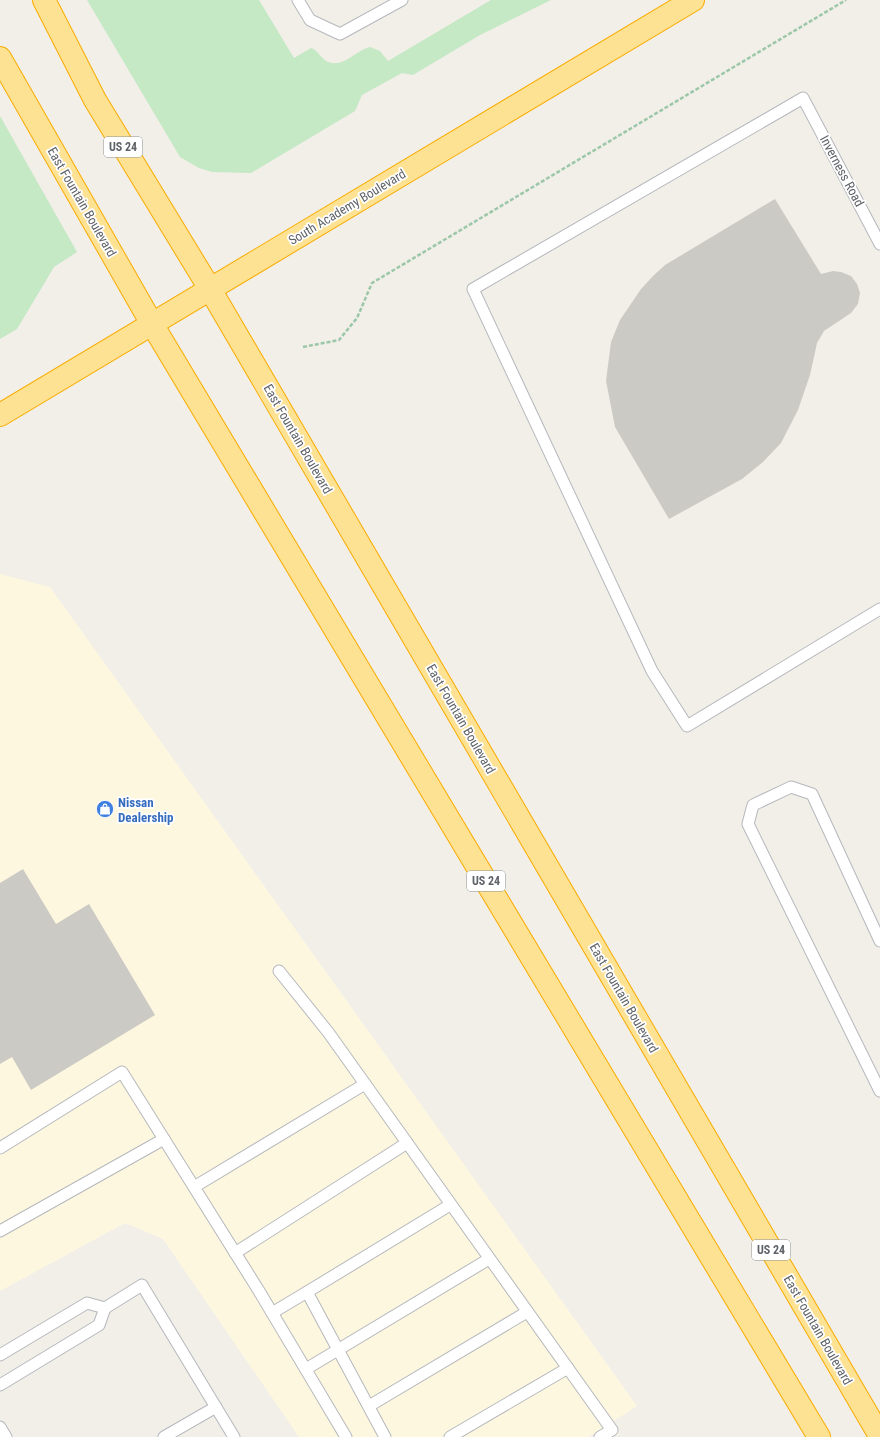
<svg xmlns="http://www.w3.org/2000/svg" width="880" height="1437" viewBox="0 0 880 1437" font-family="'Roboto Condensed',sans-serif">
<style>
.commercial{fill:#fef7e0}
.green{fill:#c5e8c5}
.building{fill:#cccac5}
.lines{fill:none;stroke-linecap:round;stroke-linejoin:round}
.lane-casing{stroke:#b5b8bc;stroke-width:13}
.highway-casing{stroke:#f9ab00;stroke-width:24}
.path{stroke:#9cc7a9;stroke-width:2.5;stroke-dasharray:4 2;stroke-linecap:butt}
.lane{stroke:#fff;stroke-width:11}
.highway{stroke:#fde293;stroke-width:22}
.labels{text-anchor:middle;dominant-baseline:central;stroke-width:3.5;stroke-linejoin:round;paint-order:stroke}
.shield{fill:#fff;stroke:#8f9295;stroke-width:1}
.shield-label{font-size:12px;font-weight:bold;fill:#5f6368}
.street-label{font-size:13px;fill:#5f6368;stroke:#fff}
.shop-label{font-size:13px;font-weight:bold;fill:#366cbe;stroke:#fff;text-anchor:start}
</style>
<rect width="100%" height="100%" fill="#f1efe8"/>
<polygon class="commercial" points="0,574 50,587 637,1406 589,1437 299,1437 163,1239 125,1223 0,1291"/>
<g class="green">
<path d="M 87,0 L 259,0 L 294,58 L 311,48 C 318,50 321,59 328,62 C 344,68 356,50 370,47 L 380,51 L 388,61 L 491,0 L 551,0 L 480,35 L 413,75 L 402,73 L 362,95 L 355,111 L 251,173 L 212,172 L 199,168 L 180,157 Z"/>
<polygon points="0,116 77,252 54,267 17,329 0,339"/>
</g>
<g class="building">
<polygon points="775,199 821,274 833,271 841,272 851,276 857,284 860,293 858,304 851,313 824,331 817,343 810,375 798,410 781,443 763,462 742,479 669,519 615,427 606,381 611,342 620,320 641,289 653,276 665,265"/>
<polygon points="23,869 56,924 89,904 155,1015 31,1090 12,1057 0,1064 0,883"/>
</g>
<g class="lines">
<defs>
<g id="lane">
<polyline points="298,0 310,20 340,34 402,0"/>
<polyline points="880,244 803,98 473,289 652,671 687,726 880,609"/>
<polyline points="880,941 812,794 791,787 753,805 748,824 880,1091"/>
<polyline points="279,971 328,1032 612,1430 600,1437"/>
<polyline points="0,1148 122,1072 259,1291 346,1437"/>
<polyline points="194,1187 365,1084"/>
<polyline points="0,1231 164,1139"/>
<polyline points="235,1253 407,1143"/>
<polyline points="307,1292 450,1205"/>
<polyline points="105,1308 142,1285 234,1437"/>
<polyline points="272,1313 307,1292 385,1437"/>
<polyline points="0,1355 87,1303 105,1308 99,1325 0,1385"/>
<polyline points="306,1369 489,1259"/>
<polyline points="369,1406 527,1312"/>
<polyline points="0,1427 6,1437"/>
<polyline points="164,1437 216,1407"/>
<polyline points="450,1437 568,1368"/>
</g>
<g id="highway">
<polyline points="44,0 95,100 210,289 880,1436"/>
<polyline points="0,58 152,324 819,1437"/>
<polyline points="0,415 693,0"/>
</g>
</defs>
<use href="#lane" class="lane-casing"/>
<use href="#highway" class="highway-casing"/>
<polyline class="path" points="303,347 339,340 357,318 372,283 846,0"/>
<use href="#lane" class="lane"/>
<use href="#highway" class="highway"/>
</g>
<defs>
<symbol id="shop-disc" viewBox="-11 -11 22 22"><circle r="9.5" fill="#3f7fe0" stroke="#fff"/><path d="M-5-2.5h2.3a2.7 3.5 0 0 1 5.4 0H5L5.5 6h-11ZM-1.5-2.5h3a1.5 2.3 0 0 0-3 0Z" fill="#fff"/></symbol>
</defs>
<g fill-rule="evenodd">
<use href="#shop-disc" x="95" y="799" width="20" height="20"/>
</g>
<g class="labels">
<g class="shield">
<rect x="104" y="137" width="38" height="20" rx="3"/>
<rect x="467" y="871" width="38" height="20" rx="3"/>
<rect x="752" y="1240" width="38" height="20" rx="3"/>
</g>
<g class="shield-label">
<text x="123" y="147">US 24</text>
<text x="486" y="881">US 24</text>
<text x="771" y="1250">US 24</text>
</g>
<g class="street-label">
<text transform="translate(842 171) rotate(62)">Inverness Road</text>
<text transform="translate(82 202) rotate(60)">East Fountain Boulevard</text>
<text transform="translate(347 207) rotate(-31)">South Academy Boulevard</text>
<text transform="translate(298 439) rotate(60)">East Fountain Boulevard</text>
<text transform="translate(461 719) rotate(60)">East Fountain Boulevard</text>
<text transform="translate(624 998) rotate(60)">East Fountain Boulevard</text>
<text transform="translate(818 1330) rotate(60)">East Fountain Boulevard</text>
</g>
<g class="shop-label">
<text x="118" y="802">Nissan<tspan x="118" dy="15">Dealership</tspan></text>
</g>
</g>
</svg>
